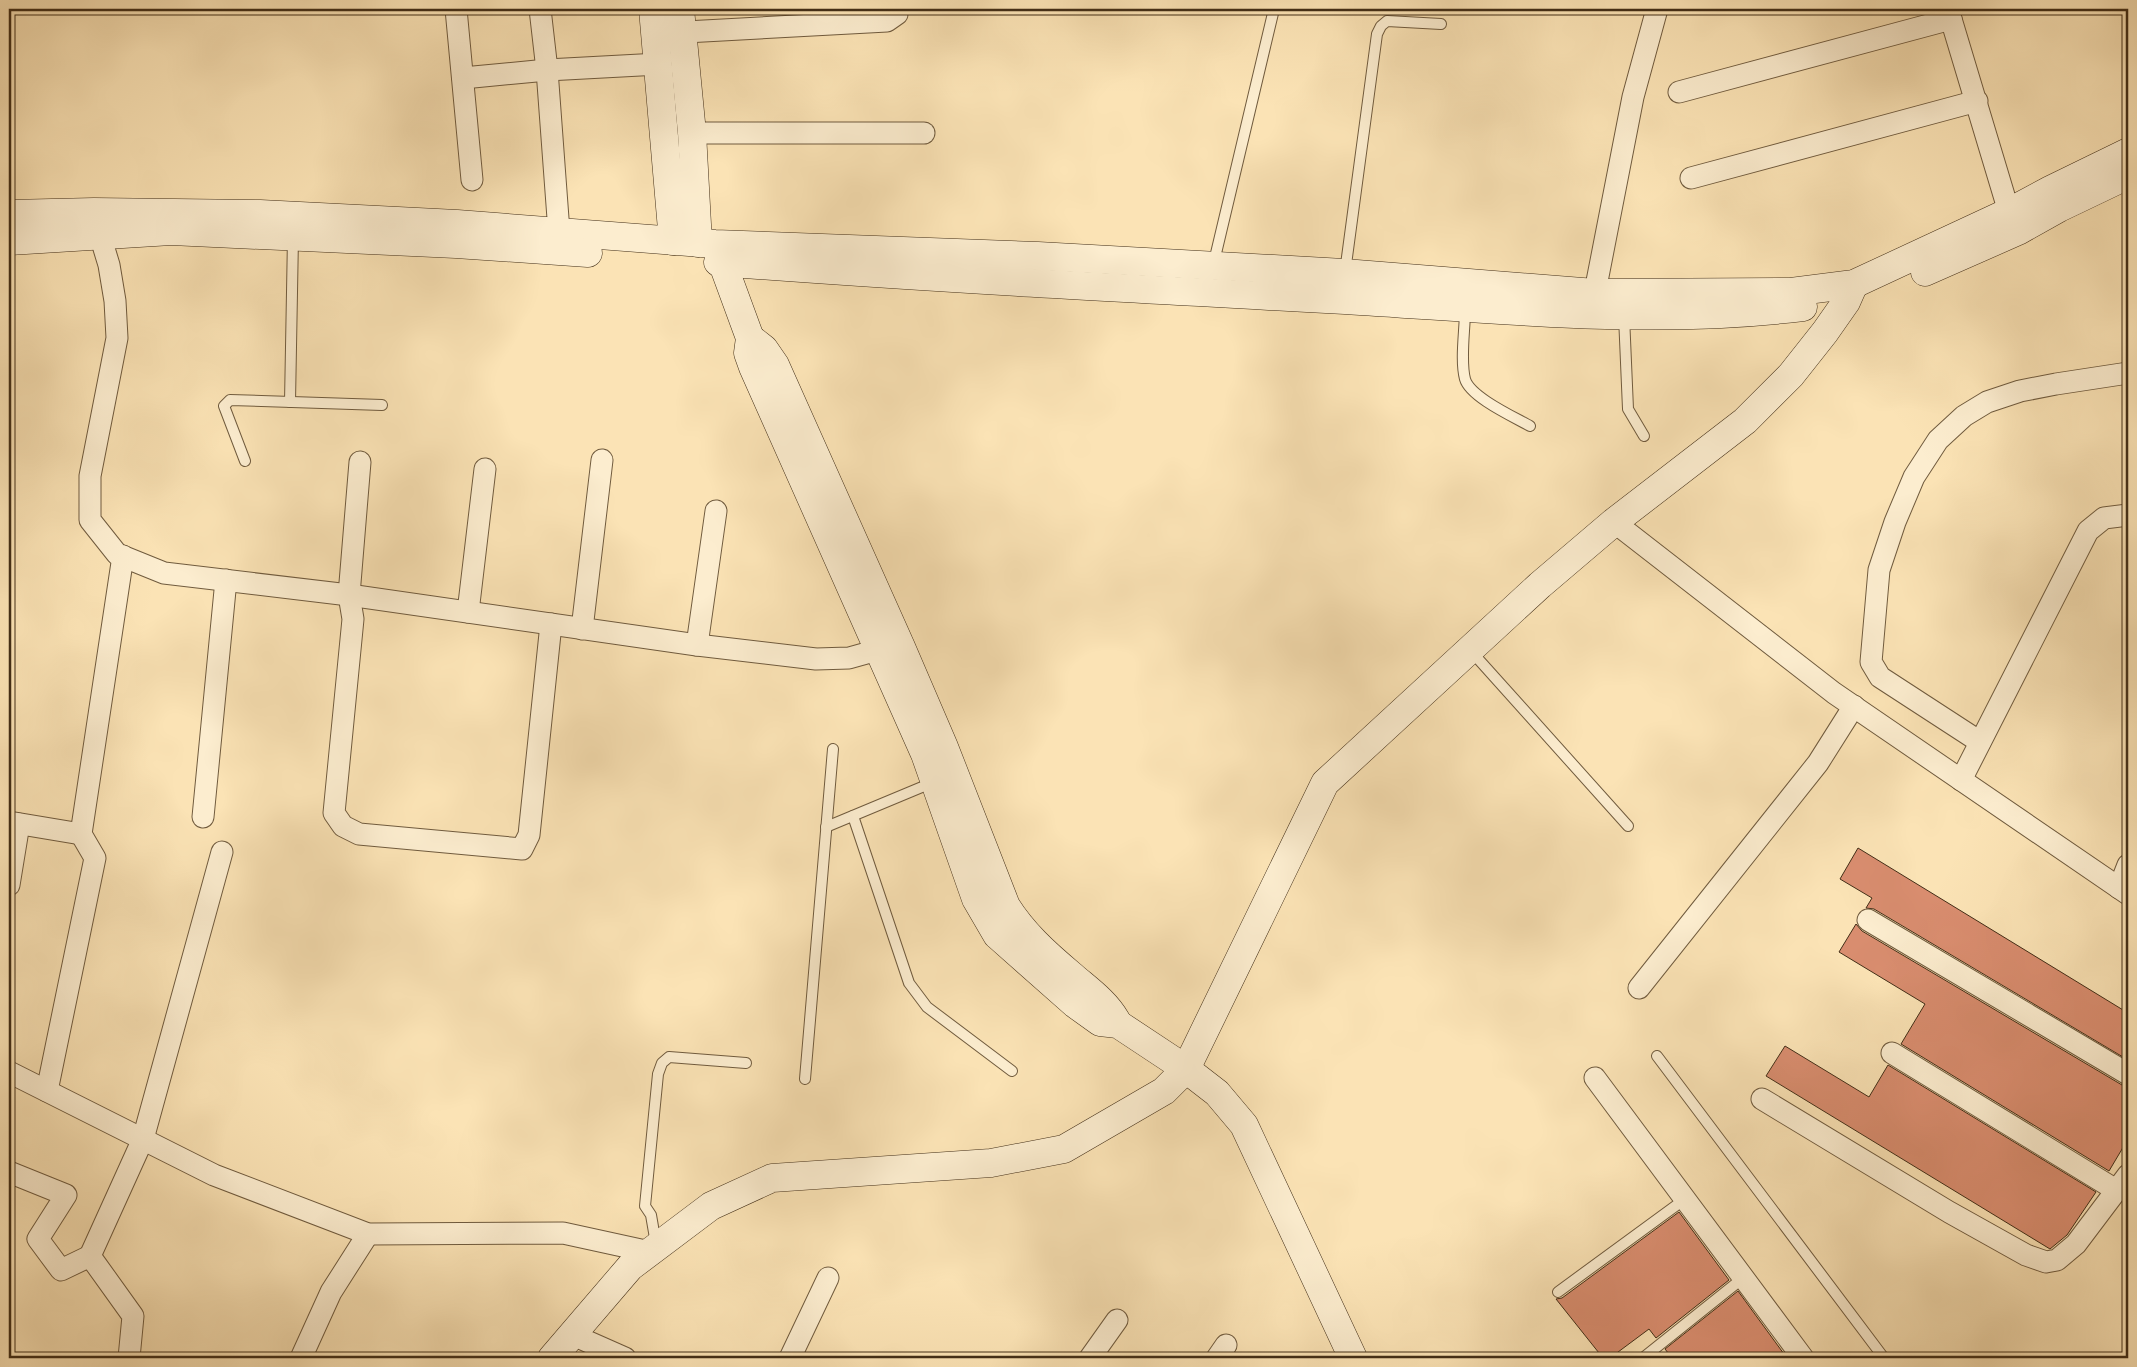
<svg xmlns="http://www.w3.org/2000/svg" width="2137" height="1367" viewBox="0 0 2137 1367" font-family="'IM FELL French Canon',serif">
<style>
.building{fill:#d98d6f;stroke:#422e17}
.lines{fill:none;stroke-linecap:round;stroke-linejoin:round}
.lane-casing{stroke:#705b3e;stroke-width:12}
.street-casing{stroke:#705b3e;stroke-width:23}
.secondary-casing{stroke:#422e17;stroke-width:29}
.lane{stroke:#fcedcf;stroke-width:10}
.street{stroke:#fcedcf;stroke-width:21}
.secondary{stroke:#fcedcf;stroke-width:28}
</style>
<rect width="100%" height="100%" fill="#fbe3b5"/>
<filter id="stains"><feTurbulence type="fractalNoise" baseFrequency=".004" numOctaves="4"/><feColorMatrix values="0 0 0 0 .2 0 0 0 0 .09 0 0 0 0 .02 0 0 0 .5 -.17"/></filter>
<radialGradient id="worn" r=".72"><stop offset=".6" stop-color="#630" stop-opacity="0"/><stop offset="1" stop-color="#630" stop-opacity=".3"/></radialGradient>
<g class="building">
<polygon points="1858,848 2128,1013 2128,1060 1874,909 1866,908 1872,898 1840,879"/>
<polygon points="1856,924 1862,931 2122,1085 2128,1086 2128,1139 2109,1171 1901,1044 1925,1004 1839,952"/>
<polygon points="1785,1046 1869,1097 1888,1065 2096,1192 2067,1235 2050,1249 1766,1076"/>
<polygon points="1679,1212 1729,1280 1656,1338 1649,1329 1610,1358 1603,1358 1556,1299 1562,1298"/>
<polygon points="1738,1291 1784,1354 1778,1358 1672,1358 1665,1349"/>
</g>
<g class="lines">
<defs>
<g id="lane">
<polyline points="1213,266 1274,9"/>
<polyline points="1345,272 1377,34 1381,26 1387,21 1441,24"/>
<path d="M 1465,310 C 1465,330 1460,360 1465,379 C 1470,397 1514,417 1530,426"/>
<polyline points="1624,316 1628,409 1644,436"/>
<polyline points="290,402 293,237"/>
<polyline points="245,461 224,406 230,400 382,405"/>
<polyline points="1471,651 1628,826"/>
<polyline points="853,816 909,983 927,1007 1012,1071"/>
<polyline points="826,827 934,782"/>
<polyline points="1657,1056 1884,1358"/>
<polyline points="805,1079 833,749"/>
<polyline points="656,1244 651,1215 645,1206 658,1074 662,1063 669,1057 746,1063"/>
<polyline points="1558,1292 1685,1199"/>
<polyline points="1643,1358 1743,1278"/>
</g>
<g id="street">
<polyline points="456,9 472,180"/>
<polyline points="540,9 547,70 559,232"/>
<polyline points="1948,9 2009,212"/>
<polyline points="667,33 887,21 897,14 897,9"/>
<polyline points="463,78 547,70 659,64"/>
<polyline points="1679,92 1951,19"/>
<polyline points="692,133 924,133"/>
<polyline points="1691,178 1977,101"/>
<polyline points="96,222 109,265 115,301 117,338 90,476 90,520 117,554 164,573 349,595 697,645 816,659 849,658 892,646"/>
<polyline points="1592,307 1633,97 1657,9"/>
<polyline points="360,462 349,595 353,619 334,813 343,826 359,834 522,849 529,835 551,624"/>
<polyline points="1614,522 1834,693 2128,894"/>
<polyline points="468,612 485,469"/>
<polyline points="582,629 602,460"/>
<polyline points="697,645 716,511"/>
<polyline points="1980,742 1880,677 1871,662 1879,570 1895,522 1914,477 1938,440 1964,416 1987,402 2020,391 2056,384 2128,373"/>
<polyline points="1961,780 2088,531 2104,518 2128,515"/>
<polyline points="203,817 226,580"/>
<polyline points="9,822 81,834 123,556"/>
<polyline points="9,885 19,824"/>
<polyline points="2119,888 2128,865"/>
<polyline points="1868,920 2128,1074"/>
<polyline points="1639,988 1818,763 1854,706"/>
<polyline points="1892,1053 2116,1190"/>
<polyline points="9,1072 214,1175 368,1234 563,1233 650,1252"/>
<polyline points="1595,1078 1803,1358"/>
<polyline points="47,1091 95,858 81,834"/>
<polyline points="1762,1099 1949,1212 2026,1255 2046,1262 2057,1260 2076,1244 2128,1175"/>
<polyline points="9,1172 66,1195 38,1239 61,1270 90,1256 133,1316 129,1358"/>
<polyline points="90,1256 143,1139 222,852"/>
<polyline points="573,1335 625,1358"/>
<polyline points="301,1358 331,1292 368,1234"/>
<polyline points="790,1358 828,1278"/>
<polyline points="1090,1358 1117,1320"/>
<polyline points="1217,1358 1226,1345"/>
</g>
<g id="secondary">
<polyline points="653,9 673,241"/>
<polyline points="680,9 692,133 698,243"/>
<polyline points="9,214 94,212 260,214 457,224 715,244 1038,256 1344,273 1595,293 1791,292 1854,284 2009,212 2050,190 2128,152"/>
<polyline points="9,241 171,231 456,244 588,253"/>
<polyline points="717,248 750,338 748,353 753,367 925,754 976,899 997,935 1075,1004 1100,1022 1118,1024 1186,1069 1217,1093 1244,1125 1353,1358"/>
<path d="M 718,262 C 927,278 1136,289 1345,300 C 1497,309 1650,326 1803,307"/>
<polyline points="1925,272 2018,231 2059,208 2128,175"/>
<path d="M 750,338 L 764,349 L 775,365 L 901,647 L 944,747 L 1006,906 C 1023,933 1045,953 1070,974 C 1087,989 1105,1001 1116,1020"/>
<polyline points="552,1358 630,1267 711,1206 772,1178 991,1163 1064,1149 1164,1091 1186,1069 1325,783 1540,585 1614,522 1745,421 1791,375 1825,332 1846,302 1854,284"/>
</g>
</defs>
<use href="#lane" class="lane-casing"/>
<use href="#street" class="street-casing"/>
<use href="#secondary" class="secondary-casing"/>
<use href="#lane" class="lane"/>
<use href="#street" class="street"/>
<use href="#secondary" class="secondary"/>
</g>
<rect width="2137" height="1367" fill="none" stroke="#fbe3b5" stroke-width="30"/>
<rect x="10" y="10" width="2117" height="1347" fill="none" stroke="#422e17" stroke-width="2.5"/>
<rect x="15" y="15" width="2107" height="1337" fill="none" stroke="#422e17"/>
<rect width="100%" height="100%" filter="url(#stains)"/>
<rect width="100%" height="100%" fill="url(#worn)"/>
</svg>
